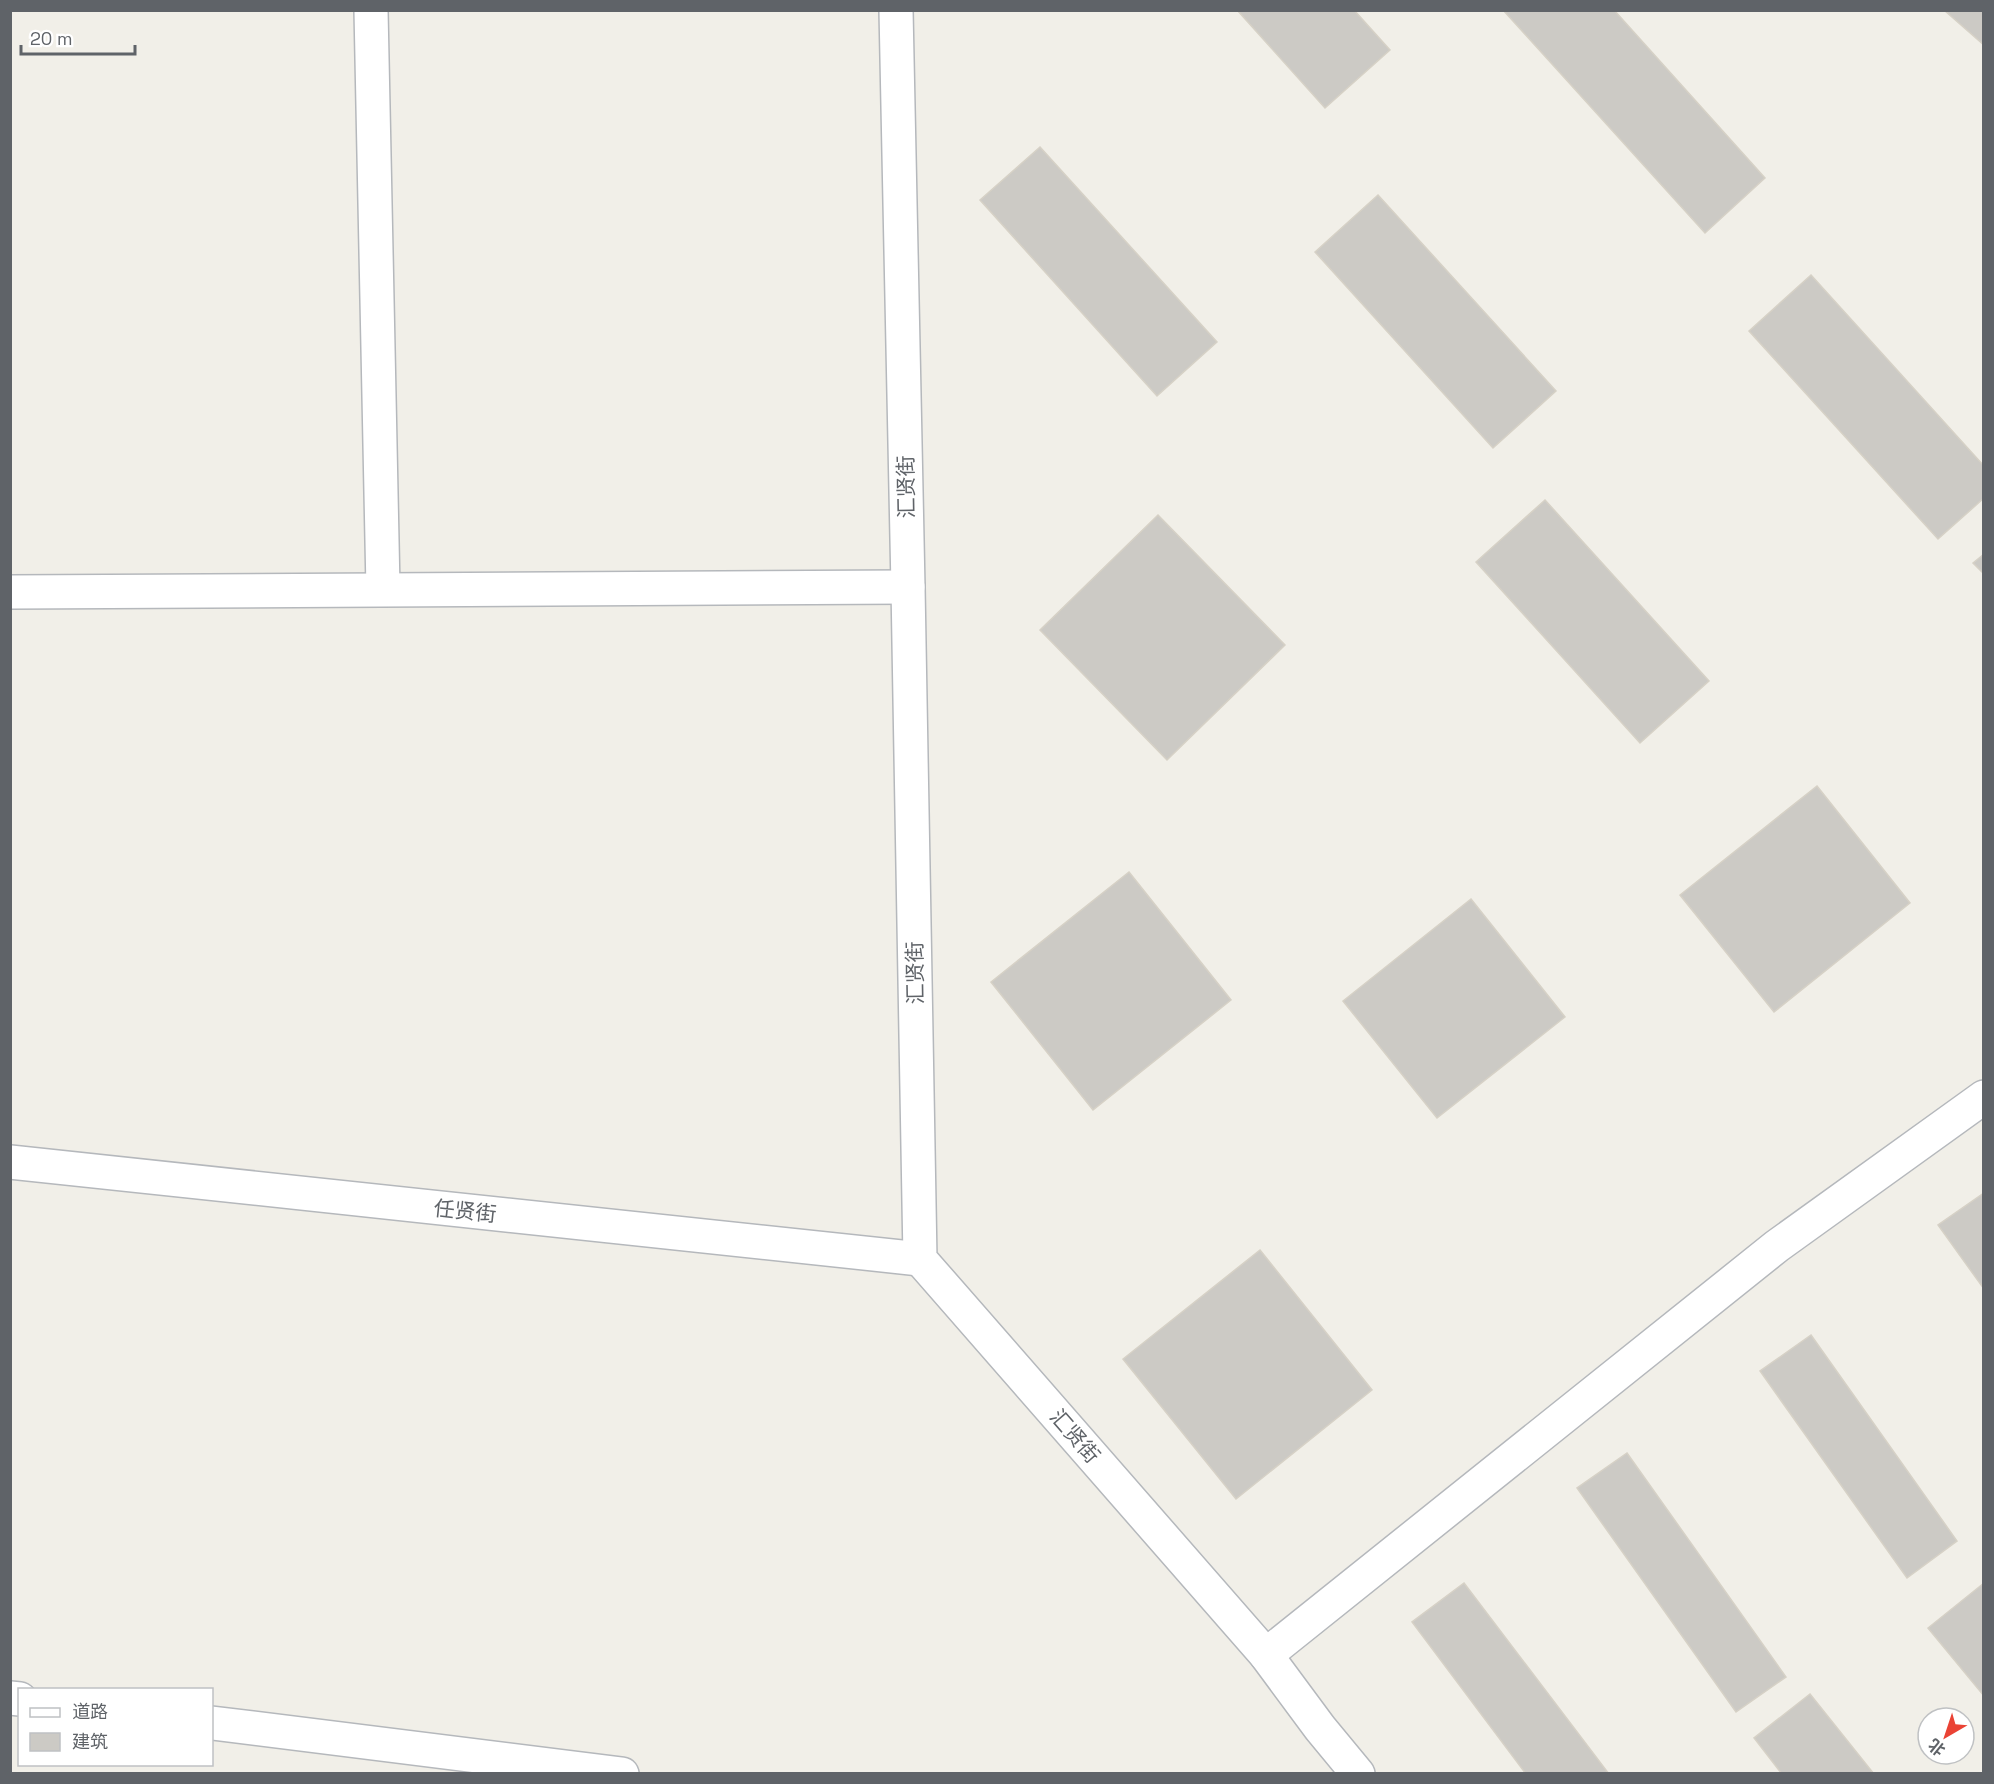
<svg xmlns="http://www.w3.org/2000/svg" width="1994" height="1784" viewBox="0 0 1994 1784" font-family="'Space Grotesk','Noto Sans SC',sans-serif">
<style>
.building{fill:#cccac5;stroke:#d6d1c6;stroke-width:1.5}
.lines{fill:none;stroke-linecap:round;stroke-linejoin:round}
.minor-casing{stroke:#b5b8bc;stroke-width:36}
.tertiary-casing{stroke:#b5b8bc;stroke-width:36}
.minor{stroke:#fff;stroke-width:33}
.tertiary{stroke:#fff;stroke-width:33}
.labels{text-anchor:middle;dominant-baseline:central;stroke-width:4.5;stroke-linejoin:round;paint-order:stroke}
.street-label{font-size:21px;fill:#5f6368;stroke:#fff}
</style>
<rect width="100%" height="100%" fill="#f1efe8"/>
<g class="building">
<polygon points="1237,10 1354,10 1390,50 1325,108"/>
<polygon points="1503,10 1614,10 1765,178 1705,233"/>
<polygon points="1944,10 1984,10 1984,45"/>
<polygon points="1040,147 1217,342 1157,396 980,200"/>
<polygon points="1378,195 1556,391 1493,448 1315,252"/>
<polygon points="1811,275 1984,466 1984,498 1938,539 1749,331"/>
<polygon points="1545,500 1709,681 1640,743 1476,562"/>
<polygon points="1158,515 1285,645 1167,760 1040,630"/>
<polygon points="1984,554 1984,574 1973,563"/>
<polygon points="1817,786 1910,903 1774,1012 1680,895"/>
<polygon points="1129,872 1231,1000 1093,1110 991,982"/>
<polygon points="1471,899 1565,1017 1437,1118 1343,1001"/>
<polygon points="1984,1193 1984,1289 1938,1225"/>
<polygon points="1260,1250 1372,1390 1236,1499 1123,1359"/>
<polygon points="1811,1335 1957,1541 1907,1578 1760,1371"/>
<polygon points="1627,1453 1786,1677 1736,1712 1577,1488"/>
<polygon points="1464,1583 1609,1774 1526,1774 1412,1622"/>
<polygon points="1984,1583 1984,1696 1928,1628"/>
<polygon points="1810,1694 1874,1774 1782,1774 1754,1738"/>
</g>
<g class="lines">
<defs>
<g id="minor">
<polyline points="371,10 383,589"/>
<polyline points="10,592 908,587"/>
<polyline points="10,1698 20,1699"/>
<polyline points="212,1723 622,1774"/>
</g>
<g id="tertiary">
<polyline points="896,10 908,587 920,1259 1266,1655 1320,1728 1358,1774"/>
<polyline points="10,1162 920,1259"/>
<polyline points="1266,1655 1777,1246 1984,1097"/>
</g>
</defs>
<use href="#minor" class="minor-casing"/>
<use href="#tertiary" class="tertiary-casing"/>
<use href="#minor" class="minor"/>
<use href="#tertiary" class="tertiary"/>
</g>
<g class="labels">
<g class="street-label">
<text transform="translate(906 487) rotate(-91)">汇贤街</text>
<text transform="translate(915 973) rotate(-91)">汇贤街</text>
<text transform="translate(465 1211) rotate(6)">任贤街</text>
<text transform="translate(1075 1436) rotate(49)">汇贤街</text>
</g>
</g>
<rect width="1994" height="1784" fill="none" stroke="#5f6368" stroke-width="24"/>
<rect x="18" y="1688" width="195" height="78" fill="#ffffff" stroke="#bfc1c3" stroke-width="1.5"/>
<rect x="30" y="1708" width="30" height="9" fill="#ffffff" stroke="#bfc1c3" stroke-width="1.5"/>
<text x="72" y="1718" font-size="18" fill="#5f6368">道路</text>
<rect x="30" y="1733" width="30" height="18" fill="#cccac5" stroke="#bfc1c3" stroke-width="1.5"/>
<text x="72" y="1748" font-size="18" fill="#5f6368">建筑</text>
<g transform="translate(1946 1736) rotate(219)"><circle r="28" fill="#ffffff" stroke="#bfc1c3" stroke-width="1.5"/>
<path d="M0-4.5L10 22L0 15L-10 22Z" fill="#ea4335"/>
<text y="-9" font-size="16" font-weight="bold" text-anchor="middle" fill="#5f6368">北</text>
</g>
<path d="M21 45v9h114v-9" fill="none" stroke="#5f6368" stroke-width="3"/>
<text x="30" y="45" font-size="18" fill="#5f6368" stroke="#ffffff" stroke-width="4.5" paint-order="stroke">20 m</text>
</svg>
